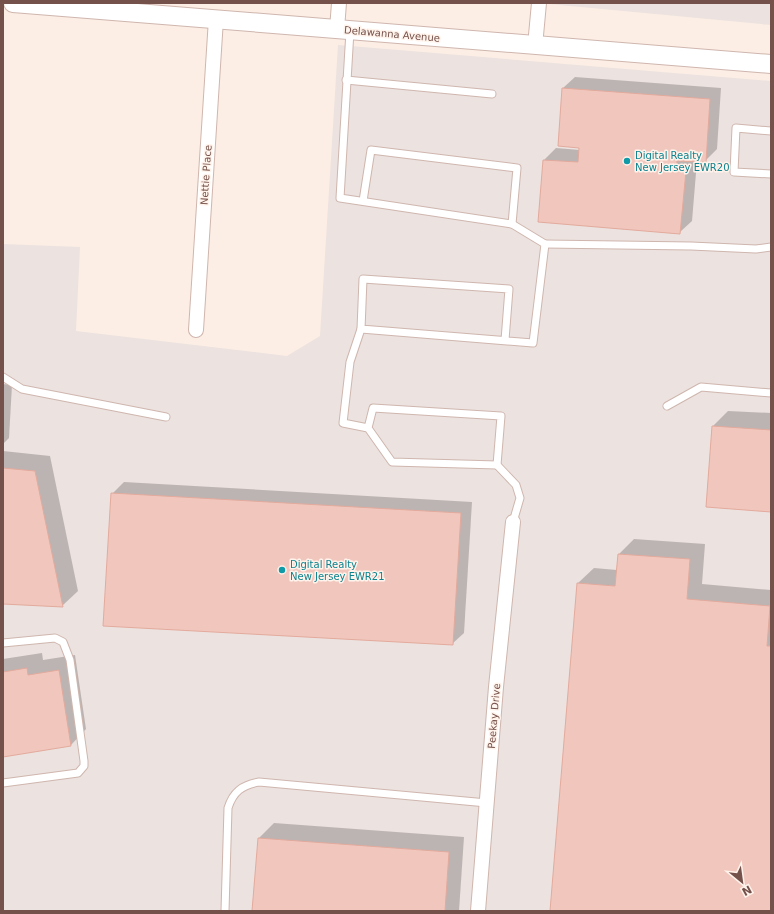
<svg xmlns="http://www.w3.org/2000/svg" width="774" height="914" viewBox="0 0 774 914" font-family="'DejaVu Sans',sans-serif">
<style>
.industrial{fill:#ece2df}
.shadow{fill:#0003}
.building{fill:#f1c7bd;stroke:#e3aa9d}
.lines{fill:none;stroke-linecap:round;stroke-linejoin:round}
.service-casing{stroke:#cfb6ae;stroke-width:9}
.minor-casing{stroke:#cfb6ae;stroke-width:16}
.tertiary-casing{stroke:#cfb6ae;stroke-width:20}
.service{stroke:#fff;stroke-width:7}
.minor{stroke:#fff;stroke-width:14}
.tertiary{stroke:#fff;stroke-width:18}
.culture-dot{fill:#0f9aa8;stroke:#fff3eb;stroke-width:1.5}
.labels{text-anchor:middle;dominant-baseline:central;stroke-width:3;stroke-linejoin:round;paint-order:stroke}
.street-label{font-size:10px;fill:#74514a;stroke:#fff3eb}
.culture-label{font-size:10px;fill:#0d838f;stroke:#fff3eb;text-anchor:start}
</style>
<rect width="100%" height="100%" fill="#fceee5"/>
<g class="industrial">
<polygon points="549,3 771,3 771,25 549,4"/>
<polygon points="338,45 771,81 771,911 3,911 3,244 80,247 76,331 287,356 320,336"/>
</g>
<g class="shadow">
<polygon points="575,77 721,88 717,149 705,161 697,161 692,221 680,232 539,221 544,160 556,148 580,150 563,88"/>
<polygon points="3,384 12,385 9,438 3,444"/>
<polygon points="728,411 771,413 771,511 713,426"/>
<polygon points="3,451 50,456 78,591 62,606 3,603"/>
<polygon points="124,482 472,502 464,633 452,644 112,494"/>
<polygon points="634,539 705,544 702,584 771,590 771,911 551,911 578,583 594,568 617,570 619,554"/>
<polygon points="42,653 43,660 75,655 86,729 71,745 3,756 3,659"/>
<polygon points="274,823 464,837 459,911 253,911 259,838"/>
</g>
<g class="building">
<polygon points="562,88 710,99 706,162 677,161 676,171 686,171 680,234 538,222 543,160 578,162 579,148 558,146"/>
<polygon points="712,426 771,430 771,512 706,507"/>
<polygon points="3,468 35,471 63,607 3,604"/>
<polygon points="111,493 461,513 453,645 103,626"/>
<polygon points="618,554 690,559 687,599 770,606 767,646 771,646 771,911 550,911 577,583 615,586"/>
<polygon points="27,668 28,675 59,670 71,746 3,757 3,672"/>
<polygon points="258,838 449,852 445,911 252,911"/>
</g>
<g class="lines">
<defs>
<g id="service">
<polyline points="350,31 340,198 512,224 545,244 533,343 361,329 363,279 509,289 505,340"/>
<polyline points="346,80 492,94"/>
<polyline points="771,131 736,128 734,172 771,174"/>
<polyline points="363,201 371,150 517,168 512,224"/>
<polyline points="545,244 691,246 756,249 771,247"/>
<polyline points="361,329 350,362 343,423 368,428 392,462 497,465 501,416 373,408 368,428"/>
<polyline points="3,377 22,389 166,417"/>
<polyline points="667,406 701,387 771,393"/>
<polyline points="497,465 516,485 520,498 513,522"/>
<polyline points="3,643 55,638 63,642 70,660 84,761 84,766 78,773 3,783"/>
<path d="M 225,911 L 228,808 C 233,792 242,785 259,782 L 487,803"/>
</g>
<g id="minor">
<polyline points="337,29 339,3"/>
<polyline points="535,46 539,3"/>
<polyline points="196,330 216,19"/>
<polyline points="478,911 496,687 513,522"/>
</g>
<polyline id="tertiary" points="13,3 771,64"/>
</defs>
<use href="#service" class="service-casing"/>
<use href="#minor" class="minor-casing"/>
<use href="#tertiary" class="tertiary-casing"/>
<use href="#service" class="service"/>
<use href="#minor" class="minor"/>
<use href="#tertiary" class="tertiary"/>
</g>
<g class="culture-dot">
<circle cx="627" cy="161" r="4"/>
<circle cx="282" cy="570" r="4"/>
</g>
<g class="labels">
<g class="street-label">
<text transform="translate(392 34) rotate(5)">Delawanna Avenue</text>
<text transform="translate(206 175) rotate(-86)">Nettie Place</text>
<text transform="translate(494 716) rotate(-85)">Peekay Drive</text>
</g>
<g class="culture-label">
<text x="635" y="155">Digital Realty<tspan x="635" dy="12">New Jersey EWR20</tspan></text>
<text x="290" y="564">Digital Realty<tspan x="290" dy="12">New Jersey EWR21</tspan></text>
</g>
</g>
<rect width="774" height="914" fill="none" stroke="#74514a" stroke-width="8"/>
<g transform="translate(742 882) rotate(151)" stroke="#fff3eb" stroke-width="3" paint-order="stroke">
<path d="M0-3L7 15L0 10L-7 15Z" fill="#74514a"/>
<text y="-6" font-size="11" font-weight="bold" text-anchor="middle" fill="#74514a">N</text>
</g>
</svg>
